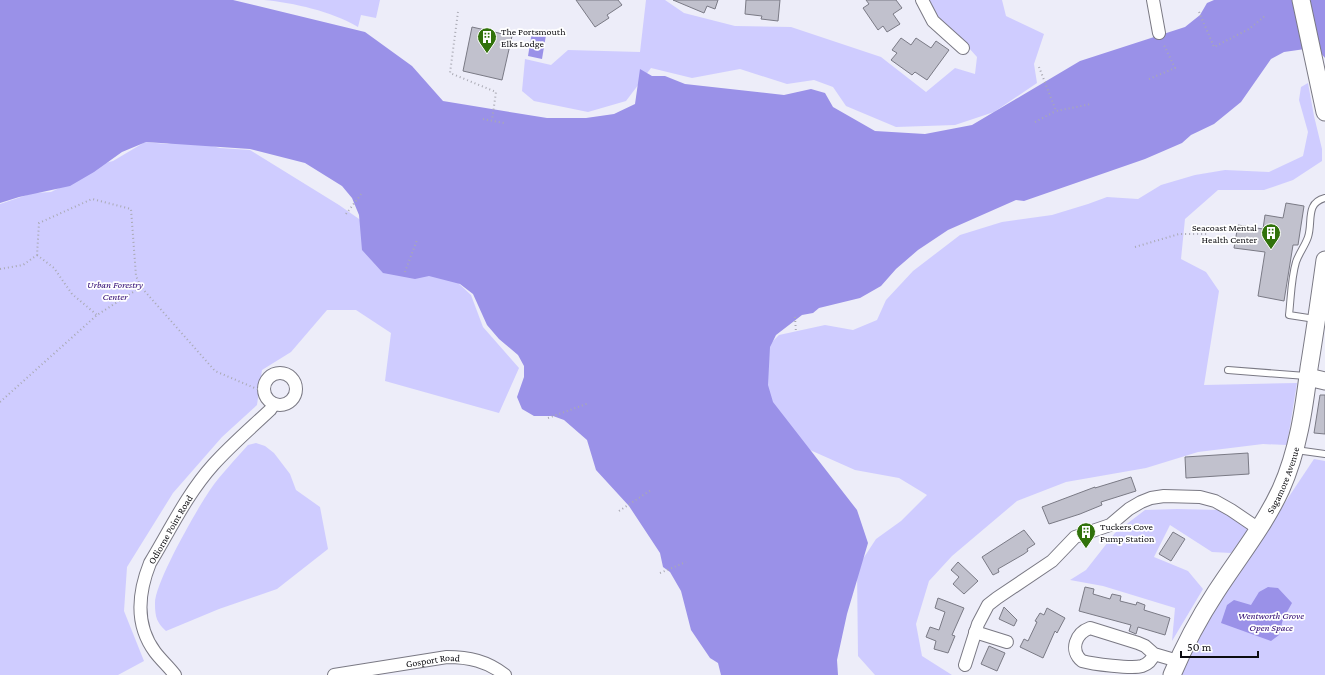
<svg xmlns="http://www.w3.org/2000/svg" width="1325" height="675" viewBox="0 0 1325 675" font-family="'Crimson Pro',serif">
<style>
.green{fill:#cfccff}
.water{fill:#9a91e8}
.building{fill:#c1c1cd;stroke:#7a7a85}
.lines{fill:none;stroke-linecap:round;stroke-linejoin:round}
.service-casing{stroke:#7a7984;stroke-width:8}
.minor-casing{stroke:#7a7984;stroke-width:14}
.secondary-casing{stroke:#7a7984;stroke-width:19}
.path{stroke:#a9a9b3;stroke-width:2;stroke-dasharray:1 3;stroke-linecap:butt}
.service{stroke:#fff;stroke-width:6}
.minor{stroke:#fff;stroke-width:12}
.secondary{stroke:#fff;stroke-width:17}
.labels{text-anchor:middle;dominant-baseline:central;stroke-width:3.5;stroke-linejoin:round;paint-order:stroke}
.poi-label{font-size:10px;fill:#0c0c10;stroke:#fff;text-anchor:start}
.park-label{font-size:10px;font-style:italic;fill:#2d0671;stroke:#fff}
.street-label{font-size:10px;fill:#0c0c10;stroke:#fff}
</style>
<rect width="100%" height="100%" fill="#ededf9"/>
<g class="green">
<path d="M 264,0 L 380,0 L 376,18 L 361,15 L 358,27 C 331,11 294,3 264,0 Z"/>
<polygon points="646,0 665,0 684,13 735,26 791,27 881,57 926,92 955,68 975,74 977,57 960,38 937,18 929,0 1002,0 1006,16 1044,34 1034,64 1037,83 994,112 955,125 896,127 846,106 833,87 814,80 787,84 740,69 692,78 651,68 626,101 588,112 534,101 522,91 525,59 551,65 568,50 640,52"/>
<polygon points="1308,83 1314,116 1322,149 1322,161 1293,180 1264,190 1218,190 1185,219 1181,259 1206,272 1219,291 1204,385 1297,383 1287,445 1263,444 1198,452 1146,468 1066,482 1017,501 952,556 929,581 916,624 922,656 952,675 875,675 858,656 857,568 876,539 901,521 927,495 899,478 855,470 810,450 771,413 763,351 779,335 825,325 853,330 877,320 886,300 913,271 960,235 1002,222 1052,215 1088,204 1107,197 1138,199 1161,185 1195,175 1225,170 1269,172 1303,156 1308,132 1299,100 1301,87"/>
<polygon points="187,140 220,148 250,150 339,205 372,228 456,281 471,295 483,327 519,368 499,413 385,381 391,333 356,310 327,310 291,352 262,370 257,405 222,437 173,493 127,567 124,611 144,661 118,675 0,675 0,204 33,193 51,192 59,188 90,167 113,161 145,142 167,144"/>
<path d="M 256,443 L 265,446 L 274,453 L 290,474 L 296,490 L 320,507 L 328,549 L 277,589 L 219,609 L 166,631 C 157,623 155,617 155,604 C 154,584 197,509 210,490 C 221,474 235,460 248,445 Z"/>
<polygon points="1314,459 1325,461 1325,675 1178,675 1210,615"/>
<polygon points="1177,509 1221,510 1249,528 1231,553 1212,552 1170,525 1154,557 1188,571 1203,589 1172,641 1175,608 1103,586 1070,580 1086,570 1115,533 1145,510"/>
</g>
<g class="water">
<polygon points="0,0 233,0 365,32 412,66 443,101 547,118 586,118 614,114 635,104 640,69 652,76 665,76 685,84 784,95 811,89 825,93 833,107 875,131 925,134 972,125 1080,61 1185,27 1200,15 1207,3 1214,0 1325,0 1325,58 1318,50 1305,49 1284,52 1271,59 1241,102 1214,124 1191,135 1182,143 1145,159 1024,201 1016,200 948,230 918,250 896,269 881,286 860,298 819,308 813,313 802,315 776,335 770,347 768,385 773,402 857,510 868,543 847,614 837,660 838,675 721,675 718,663 710,658 691,630 681,591 670,572 663,567 660,553 629,506 596,470 587,440 564,420 553,416 534,416 522,409 517,397 524,377 524,366 518,355 499,339 487,325 473,294 460,284 429,276 415,279 383,273 362,250 359,215 352,198 342,186 305,163 250,149 146,142 122,152 94,172 70,186 19,197 0,203"/>
<polygon points="532,32 546,35 542,59 528,56"/>
<polygon points="1268,587 1278,588 1292,603 1283,619 1279,635 1271,641 1221,623 1227,605 1234,600 1251,605 1259,592"/>
</g>
<g class="building">
<polygon points="576,0 618,0 622,5 607,15 609,18 595,27"/>
<polygon points="673,0 718,0 715,9 707,6 704,13"/>
<polygon points="746,0 780,0 778,21 761,19 762,16 745,14"/>
<polygon points="866,0 896,0 902,8 893,14 900,24 887,32 883,26 878,30 863,8 869,4"/>
<polygon points="472,27 512,36 502,80 463,71"/>
<polygon points="901,38 911,45 916,38 931,48 936,41 949,50 927,80 915,72 912,75 891,60 897,53 892,50"/>
<polygon points="1286,203 1304,206 1298,245 1293,245 1284,301 1258,296 1265,252 1234,248 1238,225 1263,229 1265,215 1283,218"/>
<polygon points="1320,395 1325,395 1325,434 1314,433"/>
<polygon points="1248,453 1249,474 1186,478 1185,457"/>
<polygon points="1131,477 1136,491 1101,502 1102,505 1080,514 1049,524 1042,507 1095,487 1095,488"/>
<polygon points="1024,530 1035,544 1027,549 1028,551 1024,554 998,569 999,572 993,575 982,557"/>
<polygon points="1173,532 1185,539 1171,561 1159,554"/>
<polygon points="958,562 978,581 964,594 953,584 959,577 951,570"/>
<polygon points="1085,587 1094,589 1093,594 1110,599 1112,594 1121,596 1120,601 1136,605 1137,602 1145,605 1144,610 1170,618 1165,635 1138,627 1136,634 1129,631 1131,625 1079,611"/>
<polygon points="938,598 964,608 952,635 955,636 948,653 934,649 936,641 926,637 930,627 939,630 945,612 935,608"/>
<polygon points="1004,607 1017,620 1014,626 999,619"/>
<polygon points="1047,608 1065,618 1057,633 1055,631 1043,658 1020,647 1024,639 1028,641 1037,622 1035,621 1040,613 1044,615"/>
<polygon points="989,646 1005,653 997,671 981,664"/>
</g>
<g class="lines">
<defs>
<g id="service">
<path d="M 1315,319 L 1289,315 C 1291,298 1291,279 1296,262 C 1299,253 1305,246 1308,237 C 1313,222 1305,203 1325,198"/>
<polyline points="1228,370 1306,376"/>
<polyline points="1296,450 1325,454"/>
</g>
<g id="minor">
<polyline points="922,0 933,21 963,48"/>
<polyline points="1153,0 1159,33"/>
<circle cx="280" cy="389" r="16"/>
<polyline points="975,632 1007,642"/>
<path d="M 1154,654 C 1152,660 1148,664 1142,666 C 1132,669 1092,664 1082,661 C 1069,650 1076,633 1090,628 L 1138,643 L 1145,646 L 1154,654 L 1178,661"/>
<polyline points="965,665 978,624 988,605 997,598 1052,561 1075,537 1110,525 1129,509 1141,502 1151,498 1164,496 1200,497 1215,501 1231,510 1259,529"/>
<path id="s1" d="M 175,675 C 169,667 161,660 155,652 C 135,625 138,593 150,563 C 170,530 187,494 213,465 C 231,445 251,428 270,410 L 274,404"/>
<path id="s2" d="M 334,675 L 447,657 C 469,657 487,661 505,675"/>
</g>
<g id="secondary">
<polyline points="1301,0 1325,112"/>
<polyline points="1308,377 1325,381"/>
<path id="s3" d="M 1172,675 C 1184,646 1199,618 1216,592 C 1238,558 1264,526 1281,489 C 1298,451 1304,409 1309,368 C 1315,332 1320,296 1325,260"/>
</g>
</defs>
<use href="#service" class="service-casing"/>
<use href="#minor" class="minor-casing"/>
<use href="#secondary" class="secondary-casing"/>
<g class="path">
<polyline points="458,12 450,73 496,92 492,120"/>
<polyline points="1199,12 1214,47 1249,29 1266,15"/>
<polyline points="1039,67 1056,111 1091,104"/>
<polyline points="1149,79 1175,68 1163,43"/>
<polyline points="483,119 504,123"/>
<polyline points="1035,122 1056,111"/>
<polyline points="346,214 362,193"/>
<polyline points="1135,247 1179,234 1208,234"/>
<polyline points="37,255 54,268 72,294 97,315"/>
<polyline points="0,269 23,265 37,255 39,223 92,199 131,209 136,276 141,287"/>
<polyline points="405,272 417,240"/>
<polyline points="795,317 796,333"/>
<polyline points="0,402 97,315 141,287 215,371 264,392"/>
<polyline points="548,418 589,403"/>
<polyline points="619,511 651,490"/>
<polyline points="660,573 686,562"/>
</g>
<use href="#service" class="service"/>
<use href="#minor" class="minor"/>
<use href="#secondary" class="secondary"/>
</g>
<defs>
<symbol id="building-pin" viewBox="-11 -11 22 30"><path d="M0 17L-7.5 6A9.5 9.5 0 1 1 7.5 6Z" fill="#31720b" stroke="#fff"/><path d="M-4-6H4V6H1V3H-1V6H-4ZM-2.5-4.3h1.7v1.8h-1.7ZM.8-4.3h1.7v1.8H.8ZM-2.5-1h1.7V.8h-1.7ZM.8-1h1.7V.8H.8Z" fill="#fff"/></symbol>
</defs>
<g fill-rule="evenodd">
<use href="#building-pin" x="476" y="26" width="22" height="30"/>
<use href="#building-pin" x="1260" y="222" width="22" height="30"/>
<use href="#building-pin" x="1075" y="521" width="22" height="30"/>
</g>
<g class="labels">
<g class="poi-label">
<text x="501" y="31">The Portsmouth<tspan x="501" dy="12">Elks Lodge</tspan></text>
<text x="1257" y="227" text-anchor="end">Seacoast Mental<tspan x="1257" dy="12">Health Center</tspan></text>
<text x="1100" y="526">Tuckers Cove<tspan x="1100" dy="12">Pump Station</tspan></text>
</g>
<g class="park-label">
<text x="115" y="284">Urban Forestry<tspan x="115" dy="12">Center</tspan></text>
<text x="1271" y="615">Wentworth Grove<tspan x="1271" dy="12">Open Space</tspan></text>
</g>
<g class="street-label">
<text stroke="none"><textPath href="#s3" startOffset="225">Sagamore Avenue</textPath></text>
<text stroke="none"><textPath href="#s1" startOffset="163">Odiorne Point Road</textPath></text>
<text stroke="none"><textPath href="#s2" startOffset="100">Gosport Road</textPath></text>
</g>
</g>
<path d="M1181 651v6h77v-6" fill="none" stroke="#0c0c10" stroke-width="2"/>
<text x="1187" y="651" font-size="12" fill="#0c0c10" stroke="#ffffff" stroke-width="3" paint-order="stroke">50 m</text>
</svg>
